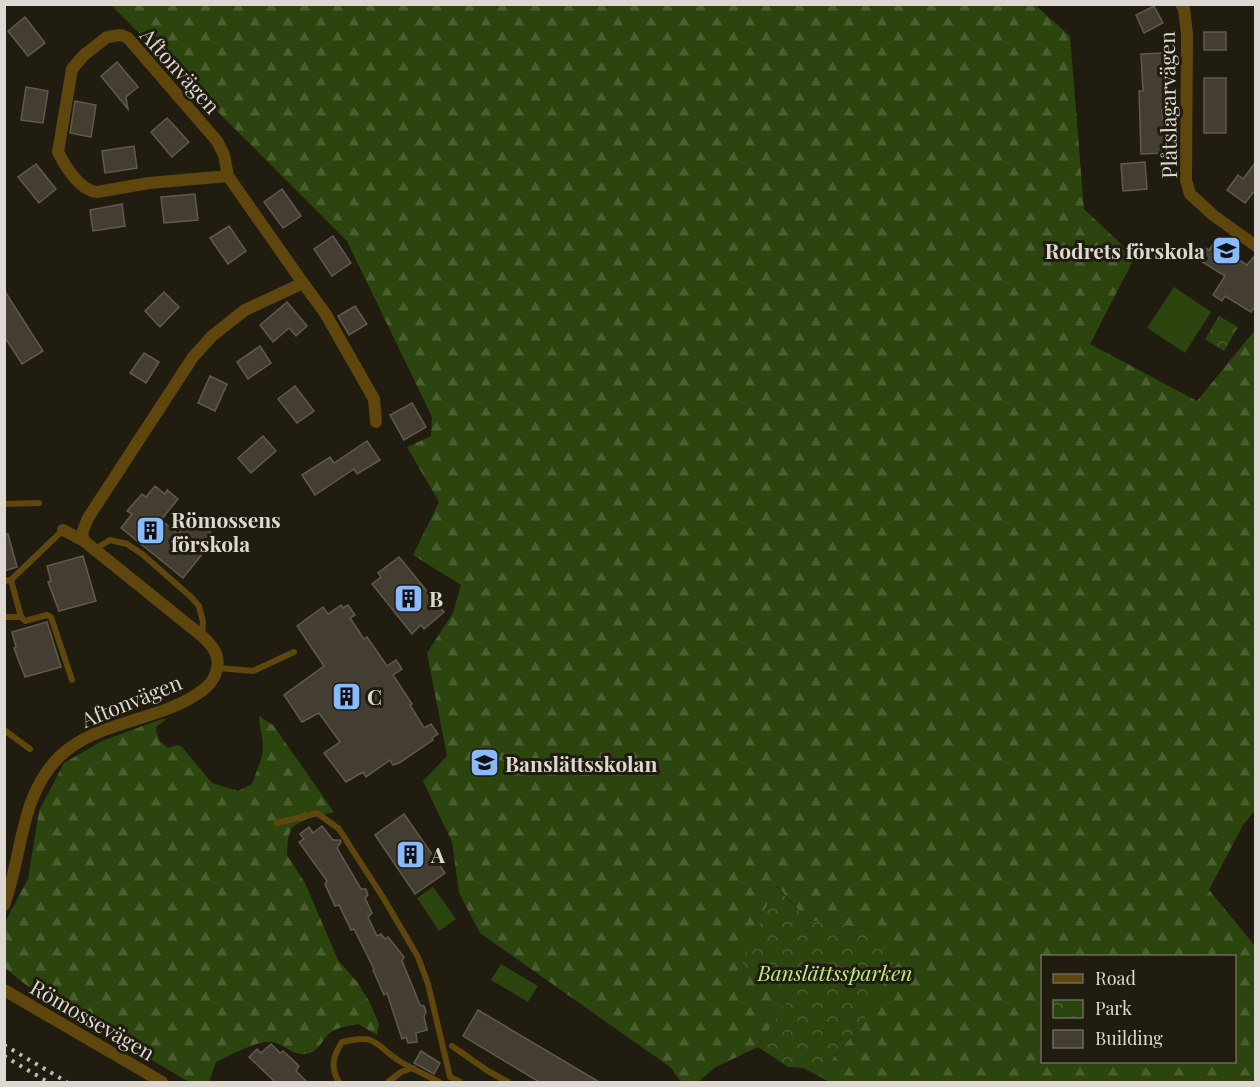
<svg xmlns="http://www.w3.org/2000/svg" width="1260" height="1087" viewBox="0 0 1260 1087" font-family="'Playfair Display',serif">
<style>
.green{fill:#2c440e}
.forest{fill:url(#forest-firs);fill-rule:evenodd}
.park{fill:url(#park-crowns)}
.building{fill:#443e32;stroke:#605a4d;stroke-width:1.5}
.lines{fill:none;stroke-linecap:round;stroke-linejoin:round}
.lane{stroke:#5e460d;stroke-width:6}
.street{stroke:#5e460d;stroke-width:12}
.rail{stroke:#bfbbb3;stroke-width:4;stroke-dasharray:3 6;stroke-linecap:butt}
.labels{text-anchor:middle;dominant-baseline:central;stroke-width:6;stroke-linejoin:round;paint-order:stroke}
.street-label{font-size:21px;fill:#ddd9d2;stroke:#211c10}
.poi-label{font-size:21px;font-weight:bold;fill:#ddd9d2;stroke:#211c10;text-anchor:start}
.park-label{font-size:21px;font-style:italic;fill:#b9eb85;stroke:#211c10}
</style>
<defs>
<pattern id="forest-firs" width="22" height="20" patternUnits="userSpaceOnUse" patternTransform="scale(1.5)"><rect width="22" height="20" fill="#2c440e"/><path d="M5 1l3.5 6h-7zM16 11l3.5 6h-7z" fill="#4a5e30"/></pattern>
<pattern id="park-crowns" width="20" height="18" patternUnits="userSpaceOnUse" patternTransform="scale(1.5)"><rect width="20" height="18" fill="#2c440e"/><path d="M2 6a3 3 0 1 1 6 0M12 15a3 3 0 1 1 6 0" fill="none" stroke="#4a5e30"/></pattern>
</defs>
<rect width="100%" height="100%" fill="#211c10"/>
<g class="green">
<polygon points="1174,287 1211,312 1185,353 1147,328"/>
<polygon points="433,887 456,919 439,931 417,898"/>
<polygon points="501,964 538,986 528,1002 491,980"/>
</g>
<g class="forest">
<path d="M 1034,4 L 1070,36 L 1084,209 L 1135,257 L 1090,344 L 1197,401 L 1255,330 L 1255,810 L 1243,825 L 1209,890 L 1255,946 L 1255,1082 L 829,1082 L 818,1076 L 862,1024 L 870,930 L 807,920 L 776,885 L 793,992 L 758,1047 L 716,1067 L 698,1082 L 681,1082 L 670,1067 L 480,933 L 459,893 L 452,842 L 423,781 L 447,756 L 427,653 L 453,613 L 461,585 L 413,555 L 439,502 L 407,447 L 431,436 L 432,417 L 347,241 L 111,5 ZM 1042,956 L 1234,956 L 1234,1062 L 1042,1062 Z"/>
<path d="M 259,716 L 273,725 L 334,812 L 307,819 L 292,827 L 288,838 L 287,855 L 305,883 L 338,960 L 358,983 L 370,1003 L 379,1024 L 377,1035 L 358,1024 C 350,1026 338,1027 331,1032 C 321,1040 319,1054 303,1054 C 292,1055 284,1044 273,1042 C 259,1039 229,1056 216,1062 L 209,1082 L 189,1082 L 36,993 L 5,968 L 4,924 L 28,879 L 39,811 L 64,763 L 102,741 L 162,719 L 167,719 L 157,726 L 156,731 L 160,741 L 168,748 L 177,745 L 182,747 L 212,783 L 238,791 L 252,784 C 256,772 263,759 263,746 C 263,736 259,726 259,716 Z"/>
</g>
<g class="park">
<polygon points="1219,316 1238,327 1224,351 1205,339"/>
<polygon points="775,885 807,920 870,930 894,965 862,1024 818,1076 803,1068 788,1067 758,1047 793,992 742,965"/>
</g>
<g class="building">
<polygon points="1154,6 1163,23 1144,33 1136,15"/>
<polygon points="25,17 45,43 28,56 8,31"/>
<rect x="1204" y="32" width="22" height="18"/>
<polygon points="1162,53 1164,110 1162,110 1165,153 1141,154 1139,91 1143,91 1141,54"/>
<polygon points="117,62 138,87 126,97 128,109 101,76"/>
<rect x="1204" y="78" width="22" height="55"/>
<polygon points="26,87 48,91 43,123 21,120"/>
<polygon points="75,101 96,105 91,137 70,133"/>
<polygon points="167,118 189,142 172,157 151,132"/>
<polygon points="134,146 137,168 105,173 102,151"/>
<polygon points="1145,162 1147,189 1123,191 1121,164"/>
<polygon points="1256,162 1256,189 1245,203 1227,190 1238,175 1243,179"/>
<polygon points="36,164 56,189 39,203 18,177"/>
<polygon points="282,189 301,216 283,228 264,202"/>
<polygon points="195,194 198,220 164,223 161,197"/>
<polygon points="122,204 125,226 93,231 90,210"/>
<polygon points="229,226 246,251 228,264 210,238"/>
<polygon points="333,236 351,263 332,276 314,249"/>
<polygon points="1213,244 1247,265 1256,254 1256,305 1251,312 1225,296 1222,301 1213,295 1225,276 1196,258 1203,247 1209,250"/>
<polygon points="4,290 43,351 22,364 4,336"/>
<polygon points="164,292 179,307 160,327 145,311"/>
<polygon points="287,302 307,326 296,336 289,328 273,342 260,325"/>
<polygon points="355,306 367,324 349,335 338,316"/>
<polygon points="260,346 271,363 248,379 237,362"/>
<polygon points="144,353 159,362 146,383 130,373"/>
<polygon points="210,376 227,384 215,411 198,403"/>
<polygon points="295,386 314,411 297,423 278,399"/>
<polygon points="412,403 426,427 404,440 390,415"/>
<polygon points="263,436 276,451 251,473 238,458"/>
<polygon points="367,441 380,460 357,474 354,469 315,495 302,475 330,457 334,463"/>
<polygon points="155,486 165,494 167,490 178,499 161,520 178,534 190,520 196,525 198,522 216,537 183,578 121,528 132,514 127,511 142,494 146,497"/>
<polygon points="4,534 8,534 17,567 4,571"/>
<polygon points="83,556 96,601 59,611 48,582 51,581 47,566"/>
<polygon points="399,557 444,612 424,629 421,625 412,634 372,584 381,577 378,573"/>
<polygon points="341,605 343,608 348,605 355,615 350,618 364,639 367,637 387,666 396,660 402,669 393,675 412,704 410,705 424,728 431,724 438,734 432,738 433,740 399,763 393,765 390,760 366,777 363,772 346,782 324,753 340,742 319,713 302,722 284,695 324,666 297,626 323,607 328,614"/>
<polygon points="47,622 61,667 25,677 14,648 16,647 12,632"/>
<polygon points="404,814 445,873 415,894 375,835"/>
<polygon points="322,826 333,840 340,840 341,842 337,848 361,889 366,889 368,895 365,898 372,913 368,917 377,936 381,934 385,939 388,937 404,957 402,961 412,985 420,1005 424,1006 426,1012 424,1016 427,1030 416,1033 417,1042 408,1043 406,1037 402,1039 387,993 384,995 373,970 374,969 354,929 351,930 339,905 335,906 325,884 327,881 299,842 304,839 300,834 309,827 313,833"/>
<polygon points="478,1010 601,1083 541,1083 463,1036"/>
<polygon points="271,1044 280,1053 283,1051 299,1066 296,1071 308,1083 276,1083 249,1057 257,1049 261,1053"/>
<polygon points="421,1051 440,1063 434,1074 414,1063"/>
</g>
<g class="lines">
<g class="lane">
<polyline points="4,504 39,503"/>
<polyline points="96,551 100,546 110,540 127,544 142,554 190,596 199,606 203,622 202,635"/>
<polyline points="11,580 21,617"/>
<polyline points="4,581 11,580 63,530"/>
<polyline points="4,617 21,617 25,621 47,615 51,617 72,680"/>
<polyline points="218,668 253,671 294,652"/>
<polyline points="4,730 30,749"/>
<polyline points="277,823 317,813 339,829 384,899 418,957 428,984 450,1077 459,1081 458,1082"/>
<polyline points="452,1046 488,1071 508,1082"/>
<path d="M 339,1082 C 330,1068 333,1056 342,1042 C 380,1033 373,1045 401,1062 C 413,1069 426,1075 439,1082"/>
<polyline points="388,1082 401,1072 413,1068"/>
</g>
<g class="street">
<polyline points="1181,4 1184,9 1187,34 1186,180 1190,194 1213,215 1256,246"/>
<polyline points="303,283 325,313 374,399 376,422"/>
<path d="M 84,541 L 82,533 L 88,518 L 193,357 L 212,336 L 245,310 L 303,283 L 228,176 L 224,155 L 217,141 L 128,38 L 121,35 L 107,37 L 84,55 L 72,69 L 58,152 C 65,166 80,191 97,192 L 149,183 L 228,176"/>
<path d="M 4,905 C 23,855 19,797 59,757 C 98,719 161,722 203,690 C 214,682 221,667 216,654 C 214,647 207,641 202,636 L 84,541 L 63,530"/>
<polyline points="4,990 162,1082"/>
</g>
<g class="rail">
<polyline points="4,1045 67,1082"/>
<polyline points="4,1056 48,1082"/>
</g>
</g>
<defs>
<symbol id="school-square" viewBox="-11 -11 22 22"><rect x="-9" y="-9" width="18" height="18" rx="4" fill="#89bafc" stroke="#211c10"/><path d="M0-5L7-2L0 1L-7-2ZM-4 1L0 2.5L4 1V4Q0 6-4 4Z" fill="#111"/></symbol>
<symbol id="building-square" viewBox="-11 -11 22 22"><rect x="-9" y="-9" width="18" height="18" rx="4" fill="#89bafc" stroke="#211c10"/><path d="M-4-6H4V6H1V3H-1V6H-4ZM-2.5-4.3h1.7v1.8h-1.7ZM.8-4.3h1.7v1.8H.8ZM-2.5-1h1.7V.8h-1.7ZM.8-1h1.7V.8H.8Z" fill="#111"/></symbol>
</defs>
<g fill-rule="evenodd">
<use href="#school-square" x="1210" y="234" width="33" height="33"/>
<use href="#building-square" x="134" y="514" width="33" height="33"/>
<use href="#building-square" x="392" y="582" width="33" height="33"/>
<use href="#building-square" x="330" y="680" width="33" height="33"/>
<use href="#school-square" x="468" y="746" width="33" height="33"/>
<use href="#building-square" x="394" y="838" width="33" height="33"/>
</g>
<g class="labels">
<g class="street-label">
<text transform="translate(181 70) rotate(48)">Aftonvägen</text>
<text transform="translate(1167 105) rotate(-91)">Plåtslagarvägen</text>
<text transform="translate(131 700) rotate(-22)">Aftonvägen</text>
<text transform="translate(93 1019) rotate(30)">Römossevägen</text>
</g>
<g class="poi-label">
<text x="1205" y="250" text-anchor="end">Rodrets förskola</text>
<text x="171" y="519">Römossens<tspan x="171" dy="24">förskola</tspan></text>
<text x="429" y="598">B</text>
<text x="367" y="696">C</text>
<text x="505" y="763">Banslättsskolan</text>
<text x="431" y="854">A</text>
</g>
<g class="park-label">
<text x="835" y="972">Banslättssparken</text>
</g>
</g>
<rect width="1260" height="1087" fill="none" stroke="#ddd9d2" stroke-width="12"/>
<rect x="1041" y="955" width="195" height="108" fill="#211c10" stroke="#6c685e" stroke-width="1.5"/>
<rect x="1053" y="974" width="30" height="9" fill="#5e460d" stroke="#6c685e" stroke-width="1.5"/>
<text x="1095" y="985" font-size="18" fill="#ddd9d2">Road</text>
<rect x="1053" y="1000" width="30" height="18" fill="url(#park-crowns)" stroke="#6c685e" stroke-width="1.5"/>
<text x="1095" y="1015" font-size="18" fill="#ddd9d2">Park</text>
<rect x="1053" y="1030" width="30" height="18" fill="#443e32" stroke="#6c685e" stroke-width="1.5"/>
<text x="1095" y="1045" font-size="18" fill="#ddd9d2">Building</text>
</svg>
